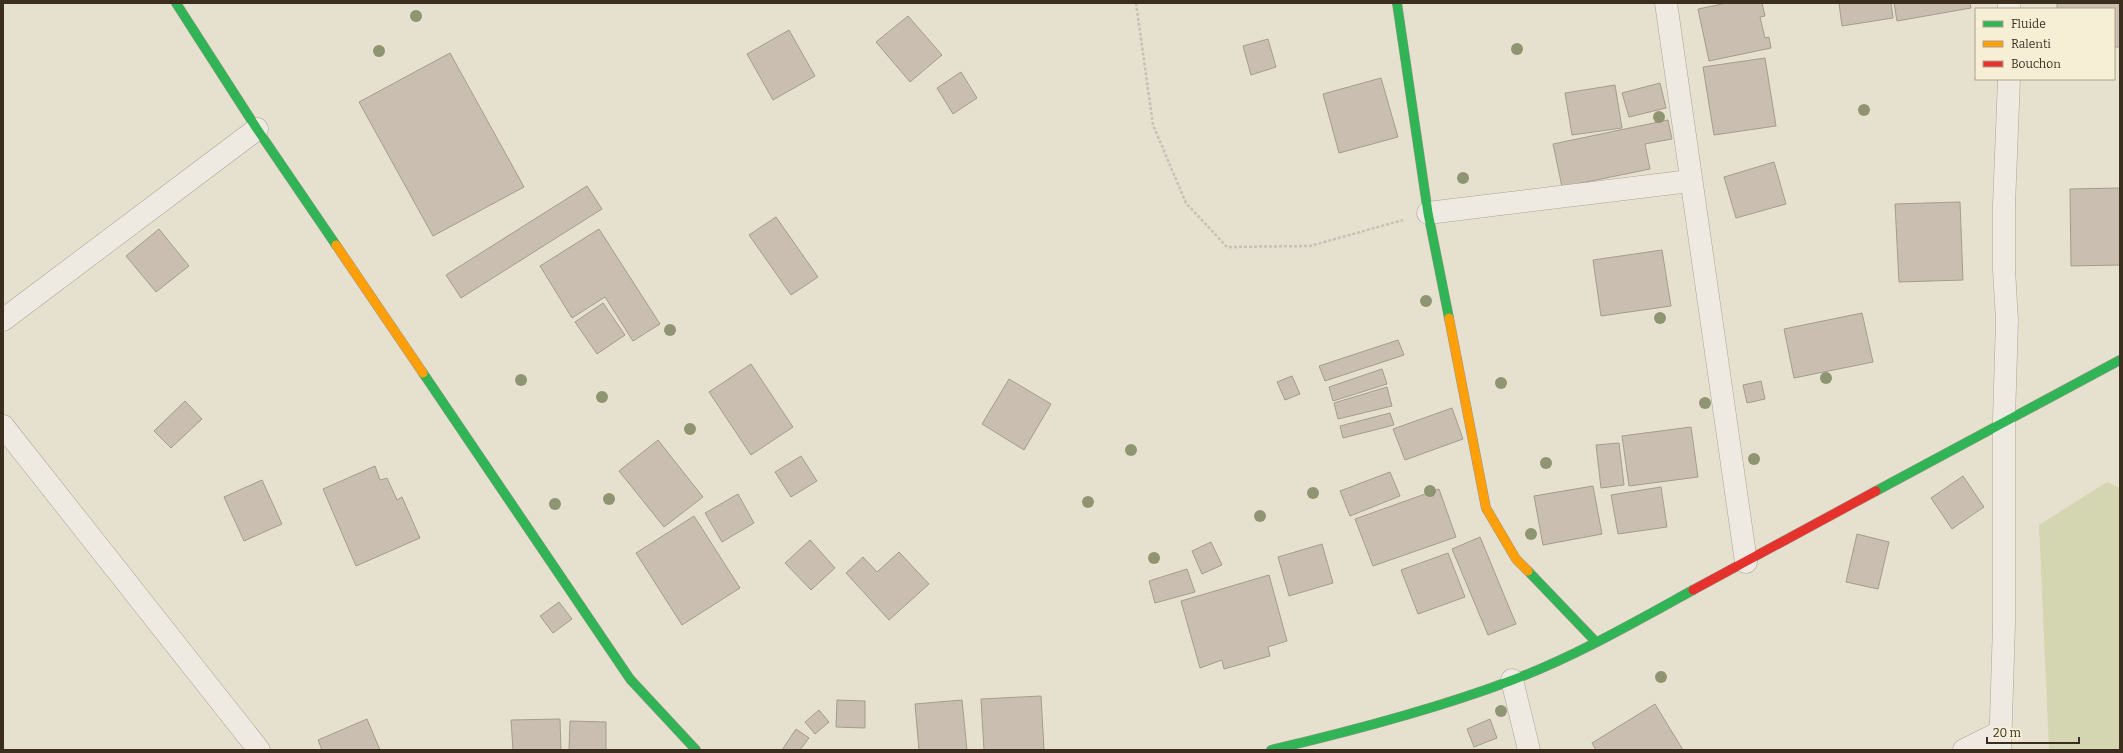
<svg xmlns="http://www.w3.org/2000/svg" width="2123" height="753" viewBox="0 0 2123 753" font-family="Bitter,serif">
<style>
.green{fill:#d3d6b1}
.building{fill:#c9beb0;stroke:#a69c8e}
.lines{fill:none;stroke-linecap:round;stroke-linejoin:round}
.street-casing{stroke:#aba598;stroke-width:23}
.fast-casing{stroke:#9b9488;stroke-width:10}
.slow-casing{stroke:#9b9488;stroke-width:10}
.jam-casing{stroke:#9b9488;stroke-width:10}
.path{stroke:#c7c1b7;stroke-width:2.5;stroke-dasharray:3 2;stroke-linecap:butt}
.street{stroke:#eeeae1;stroke-width:22}
.fast{stroke:#30b455;stroke-width:9}
.slow{stroke:#ff9f0a;stroke-width:9}
.jam{stroke:#e5322d;stroke-width:9}
.tree{fill:#8f9572}
</style>
<rect width="100%" height="100%" fill="#e6e0cf"/>
<polygon class="green" points="2107,482 2120,488 2120,750 2049,750 2039,525"/>
<g class="building">
<polygon points="1727,3 1762,3 1765,16 1760,17 1765,38 1769,37 1771,48 1709,61 1698,9"/>
<polygon points="1839,3 1891,3 1893,18 1842,26"/>
<polygon points="1894,3 1970,3 1971,8 1897,21"/>
<polygon points="2057,3 2120,3 2120,47 2114,47 2114,9 2057,9"/>
<polygon points="908,16 942,55 910,82 876,42"/>
<polygon points="789,30 815,76 773,100 747,54"/>
<polygon points="1268,39 1276,67 1251,75 1243,46"/>
<polygon points="450,53 524,187 433,236 359,102"/>
<polygon points="1765,58 1776,126 1714,135 1703,67"/>
<polygon points="961,72 977,98 953,114 937,88"/>
<polygon points="1381,78 1398,137 1339,153 1323,94"/>
<polygon points="1660,83 1666,108 1629,117 1622,93"/>
<polygon points="1615,85 1622,128 1572,135 1565,93"/>
<polygon points="1668,120 1672,139 1645,144 1650,169 1562,187 1553,144"/>
<polygon points="1774,162 1786,204 1736,218 1724,177"/>
<polygon points="587,186 602,209 461,298 446,275"/>
<polygon points="2120,188 2120,265 2071,266 2070,189"/>
<polygon points="1960,202 1963,280 1899,282 1895,204"/>
<polygon points="776,217 818,277 791,295 749,235"/>
<polygon points="159,229 189,266 156,292 126,256"/>
<polygon points="599,229 660,324 633,341 605,297 572,318 540,266"/>
<polygon points="1662,250 1671,306 1601,316 1593,260"/>
<polygon points="603,303 625,335 597,354 575,322"/>
<polygon points="1862,313 1873,362 1794,378 1784,329"/>
<polygon points="1398,340 1404,355 1325,381 1319,366"/>
<polygon points="751,364 793,427 751,455 709,392"/>
<polygon points="1382,369 1387,384 1333,401 1329,387"/>
<polygon points="1292,376 1300,394 1285,400 1277,382"/>
<polygon points="1009,379 1051,404 1024,450 982,424"/>
<polygon points="1761,381 1765,399 1747,403 1743,385"/>
<polygon points="1387,387 1392,406 1338,419 1334,403"/>
<polygon points="185,401 202,419 171,448 154,431"/>
<polygon points="1452,408 1463,439 1405,460 1393,429"/>
<polygon points="1390,413 1394,425 1343,438 1340,426"/>
<polygon points="1691,427 1698,477 1629,486 1622,436"/>
<polygon points="658,440 703,497 664,527 619,471"/>
<polygon points="1619,443 1624,485 1601,488 1596,445"/>
<polygon points="801,456 817,481 791,497 775,472"/>
<polygon points="375,466 380,480 387,478 397,500 402,497 420,538 356,566 323,489"/>
<polygon points="1390,472 1400,496 1350,516 1340,491"/>
<polygon points="1963,476 1984,507 1952,529 1931,498"/>
<polygon points="262,480 282,524 244,541 224,497"/>
<polygon points="1593,486 1602,534 1543,545 1534,496"/>
<polygon points="1661,487 1667,527 1618,534 1611,495"/>
<polygon points="1439,489 1456,537 1373,566 1355,519"/>
<polygon points="738,494 754,523 722,542 705,513"/>
<polygon points="694,516 740,588 682,625 636,553"/>
<polygon points="1857,534 1889,542 1878,589 1846,582"/>
<polygon points="1480,537 1516,624 1488,635 1452,549"/>
<polygon points="810,540 835,568 811,590 785,563"/>
<polygon points="1211,542 1222,565 1202,574 1192,551"/>
<polygon points="1322,544 1333,583 1289,596 1278,557"/>
<polygon points="899,552 929,584 889,620 846,573 863,557 877,572"/>
<polygon points="1448,553 1465,597 1418,614 1401,570"/>
<polygon points="1187,569 1195,592 1155,603 1149,581"/>
<polygon points="1269,575 1287,641 1268,647 1270,656 1224,669 1222,660 1200,668 1181,601"/>
<polygon points="559,602 572,619 553,633 540,616"/>
<polygon points="1041,696 1044,750 984,750 981,699"/>
<polygon points="837,700 865,701 865,728 836,727"/>
<polygon points="962,700 967,750 919,750 915,704"/>
<polygon points="1655,704 1683,750 1596,750 1592,743"/>
<polygon points="819,710 829,722 815,734 805,722"/>
<polygon points="367,719 380,750 322,750 318,740"/>
<polygon points="560,719 561,750 513,750 511,720"/>
<polygon points="1490,719 1497,738 1474,747 1467,729"/>
<polygon points="570,721 606,722 606,750 569,750"/>
<polygon points="796,729 809,738 800,750 782,750"/>
</g>
<g class="lines">
<defs>
<g id="street">
<polyline points="1666,3 1746,562"/>
<polyline points="2009,3 2009,9"/>
<polyline points="1428,213 1690,181"/>
<polyline points="3,320 257,129"/>
<polyline points="3,426 259,750"/>
<polyline points="1512,680 1529,750"/>
<polyline points="1964,750 2000,732"/>
<polyline points="2000,750 2004,625 2004,419 2007,320 2004,270 2004,205 2009,79"/>
</g>
<g id="fast">
<polyline points="176,3 257,129 336,245"/>
<polyline points="1397,3 1428,213 1449,318"/>
<polyline points="423,373 630,679 696,750"/>
<polyline points="1876,491 2120,360"/>
<polyline points="1528,571 1596,642"/>
<path d="M 1271,750 C 1352,731 1433,710 1510,681 C 1574,657 1633,623 1693,590"/>
</g>
<g id="slow">
<polyline points="336,245 423,373"/>
<polyline points="1449,318 1486,508 1516,559 1528,571"/>
</g>
<polyline id="jam" points="1693,590 1876,491"/>
</defs>
<use href="#street" class="street-casing"/>
<use href="#fast" class="fast-casing"/>
<use href="#slow" class="slow-casing"/>
<use href="#jam" class="jam-casing"/>
<polyline class="path" points="1136,3 1153,125 1186,203 1227,247 1310,246 1403,220"/>
<use href="#street" class="street"/>
<use href="#fast" class="fast"/>
<use href="#slow" class="slow"/>
<use href="#jam" class="jam"/>
</g>
<g class="tree">
<circle cx="416" cy="16" r="6"/>
<circle cx="1517" cy="49" r="6"/>
<circle cx="379" cy="51" r="6"/>
<circle cx="1864" cy="110" r="6"/>
<circle cx="1659" cy="117" r="6"/>
<circle cx="1463" cy="178" r="6"/>
<circle cx="1426" cy="301" r="6"/>
<circle cx="1660" cy="318" r="6"/>
<circle cx="670" cy="330" r="6"/>
<circle cx="1826" cy="378" r="6"/>
<circle cx="521" cy="380" r="6"/>
<circle cx="1501" cy="383" r="6"/>
<circle cx="602" cy="397" r="6"/>
<circle cx="1705" cy="403" r="6"/>
<circle cx="690" cy="429" r="6"/>
<circle cx="1131" cy="450" r="6"/>
<circle cx="1754" cy="459" r="6"/>
<circle cx="1546" cy="463" r="6"/>
<circle cx="1430" cy="491" r="6"/>
<circle cx="1313" cy="493" r="6"/>
<circle cx="609" cy="499" r="6"/>
<circle cx="1088" cy="502" r="6"/>
<circle cx="555" cy="504" r="6"/>
<circle cx="1260" cy="516" r="6"/>
<circle cx="1531" cy="534" r="6"/>
<circle cx="1154" cy="558" r="6"/>
<circle cx="1661" cy="677" r="6"/>
<circle cx="1501" cy="711" r="6"/>
</g>
<rect width="2123" height="753" fill="none" stroke="#3b2e1f" stroke-width="8"/>
<rect x="1975" y="8" width="140" height="72" fill="#f6efd6" stroke="#aba28d"/>
<rect x="1983" y="21" width="20" height="6" fill="#30b455" stroke="#aba28d"/>
<text x="2011" y="28" font-size="12" fill="#3b2e1f">Fluide</text>
<rect x="1983" y="41" width="20" height="6" fill="#ff9f0a" stroke="#aba28d"/>
<text x="2011" y="48" font-size="12" fill="#3b2e1f">Ralenti</text>
<rect x="1983" y="61" width="20" height="6" fill="#e5322d" stroke="#aba28d"/>
<text x="2011" y="68" font-size="12" fill="#3b2e1f">Bouchon</text>
<path d="M1987 737v6h92v-6" fill="none" stroke="#3b2e1f" stroke-width="2"/>
<text x="1993" y="737" font-size="12" fill="#3b2e1f" stroke="#f6efd6" stroke-width="3" paint-order="stroke">20 m</text>
</svg>
